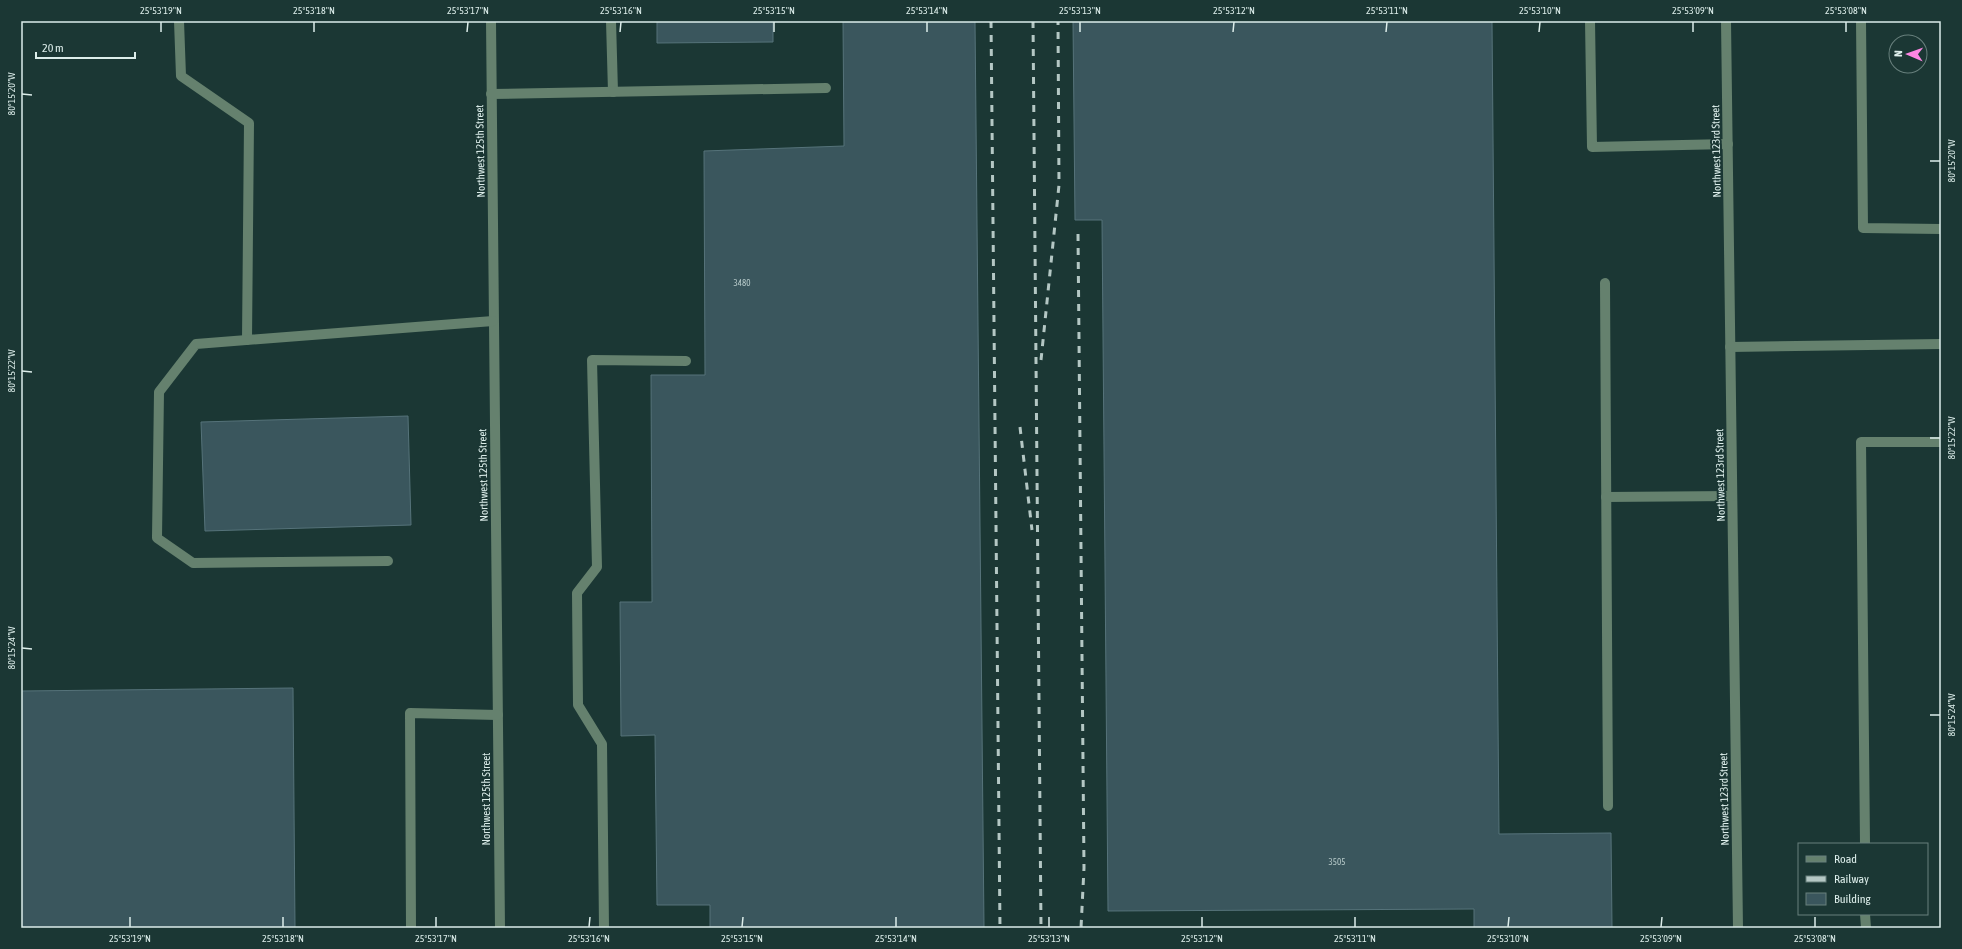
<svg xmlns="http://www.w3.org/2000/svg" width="1962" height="949" viewBox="0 0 1962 949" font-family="'Asap Condensed',sans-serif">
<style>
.building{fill:#3a565d;stroke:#56737a}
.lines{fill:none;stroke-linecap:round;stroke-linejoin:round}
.minor{stroke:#65816e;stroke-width:10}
.rail{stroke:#b4c7c4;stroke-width:3;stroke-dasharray:7 7;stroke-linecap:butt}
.ticks{fill:none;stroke:#dcedea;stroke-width:1.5}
.labels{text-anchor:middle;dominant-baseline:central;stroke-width:4;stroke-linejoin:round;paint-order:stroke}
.number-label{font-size:9px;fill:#b4c7c7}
.street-label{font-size:11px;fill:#dcedea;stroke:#1b3734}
.neatline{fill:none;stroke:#dcedea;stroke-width:1.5}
.ticks-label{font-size:10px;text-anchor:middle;fill:#dcedea}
</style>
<rect width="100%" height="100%" fill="#1b3734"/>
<g class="building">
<polygon points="657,21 773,21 773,42 657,43"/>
<polygon points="843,21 975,21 984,928 710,928 710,905 657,905 655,735 621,736 620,602 652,602 651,375 705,375 704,151 844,146"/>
<polygon points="1073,21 1492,21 1499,834 1611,833 1612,928 1474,928 1474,909 1108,911 1102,220 1075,220"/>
<polygon points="408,416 411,525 205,531 201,422"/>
<polygon points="293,688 295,928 21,928 21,691"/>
</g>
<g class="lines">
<g class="minor">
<polyline points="179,21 181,76 249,123 247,340"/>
<polyline points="491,21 500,928"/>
<polyline points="611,21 613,92"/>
<polyline points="1590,21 1592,147 1728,144"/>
<polyline points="1726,21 1738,928"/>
<polyline points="1861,21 1863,228 1941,229"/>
<polyline points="491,94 826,88"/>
<polyline points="1605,283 1608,806"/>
<polyline points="1730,347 1941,344"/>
<polyline points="1606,497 1732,496"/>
<polyline points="388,561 193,563 157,538 159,392 196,344 493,321"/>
<polyline points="1865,844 1861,442 1941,442"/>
<polyline points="1865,914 1866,928"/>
<polyline points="411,928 410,713 498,715"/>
<polyline points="604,928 602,744 578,705 577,593 597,567 592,360 686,361"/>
</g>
<g class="rail">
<polyline points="991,21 1000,928"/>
<polyline points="1033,21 1041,928"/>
<polyline points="1078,234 1084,868 1081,928"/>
<polyline points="1041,360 1059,185 1058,21"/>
<polyline points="1020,427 1032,530"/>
</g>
</g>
<path class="ticks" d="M 161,32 L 161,22M 314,32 L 314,22M 467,32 L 468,22M 620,32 L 621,22M 774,32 L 774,22M 927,32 L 927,22M 1080,32 L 1080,22M 1233,32 L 1234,22M 1386,32 L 1387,22M 1539,32 L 1540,22M 1693,32 L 1693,22M 1846,32 L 1846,22M 22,94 L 32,95M 1930,161 L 1940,161M 22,371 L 32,372M 1930,438 L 1940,438M 22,648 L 32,649M 1930,715 L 1940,715M 130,927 L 130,917M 283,927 L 283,917M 436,927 L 436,917M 589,927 L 590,917M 742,927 L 743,917M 896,927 L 896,917M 1049,927 L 1049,917M 1202,927 L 1202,917M 1355,927 L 1355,917M 1508,927 L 1509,917M 1661,927 L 1662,917M 1815,927 L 1815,917"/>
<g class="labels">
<g class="number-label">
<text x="742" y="283">3480</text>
<text x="1337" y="862">3505</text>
</g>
<g class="street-label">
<text transform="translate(480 151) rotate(-91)">Northwest 125th Street</text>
<text transform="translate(1716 151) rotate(-91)">Northwest 123rd Street</text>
<text transform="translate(483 475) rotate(-91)">Northwest 125th Street</text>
<text transform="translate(1720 475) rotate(-91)">Northwest 123rd Street</text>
<text transform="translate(486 799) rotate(-90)">Northwest 125th Street</text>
<text transform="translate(1724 799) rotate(-91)">Northwest 123rd Street</text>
</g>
</g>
<rect width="1962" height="949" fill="none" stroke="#1b3734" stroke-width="44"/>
<rect x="1798" y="843" width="130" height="72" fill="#1b3734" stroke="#68807d"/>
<rect x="1806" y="856" width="20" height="6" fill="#65816e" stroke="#68807d"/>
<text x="1834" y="863" font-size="12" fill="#dcedea">Road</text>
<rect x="1806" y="876" width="20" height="6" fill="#b4c7c4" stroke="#68807d"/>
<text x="1834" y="883" font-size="12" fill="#dcedea">Railway</text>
<rect x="1806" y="893" width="20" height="12" fill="#3a565d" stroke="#68807d"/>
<text x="1834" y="903" font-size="12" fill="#dcedea">Building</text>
<g transform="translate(1908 54) rotate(272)"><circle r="19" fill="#1b3734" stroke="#68807d"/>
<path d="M0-3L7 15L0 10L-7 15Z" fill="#fd86e3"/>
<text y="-6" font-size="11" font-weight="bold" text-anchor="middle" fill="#dcedea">N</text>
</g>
<path d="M36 52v6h99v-6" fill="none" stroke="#dcedea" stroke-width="2"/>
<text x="42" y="52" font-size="12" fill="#dcedea" stroke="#1b3734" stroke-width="3" paint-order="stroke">20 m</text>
<rect x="22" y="22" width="1918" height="905" class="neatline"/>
<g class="ticks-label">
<text x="161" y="14">25°53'19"N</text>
<text x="314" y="14">25°53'18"N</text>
<text x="468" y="14">25°53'17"N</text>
<text x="621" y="14">25°53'16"N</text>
<text x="774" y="14">25°53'15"N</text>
<text x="927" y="14">25°53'14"N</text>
<text x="1080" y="14">25°53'13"N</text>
<text x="1234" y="14">25°53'12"N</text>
<text x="1387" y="14">25°53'11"N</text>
<text x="1540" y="14">25°53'10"N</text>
<text x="1693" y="14">25°53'09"N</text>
<text x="1846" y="14">25°53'08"N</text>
<text transform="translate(11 94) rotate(-90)" y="4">80°15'20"W</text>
<text transform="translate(1951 161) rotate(-90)" y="4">80°15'20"W</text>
<text transform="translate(11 371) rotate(-90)" y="4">80°15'22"W</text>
<text transform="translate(1951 438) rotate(-90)" y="4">80°15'22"W</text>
<text transform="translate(11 648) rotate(-90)" y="4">80°15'24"W</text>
<text transform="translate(1951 715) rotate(-90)" y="4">80°15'24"W</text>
<text x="130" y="942">25°53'19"N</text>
<text x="283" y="942">25°53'18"N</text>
<text x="436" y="942">25°53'17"N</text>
<text x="589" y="942">25°53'16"N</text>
<text x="742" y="942">25°53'15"N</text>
<text x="896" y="942">25°53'14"N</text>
<text x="1049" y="942">25°53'13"N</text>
<text x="1202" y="942">25°53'12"N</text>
<text x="1355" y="942">25°53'11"N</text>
<text x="1508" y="942">25°53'10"N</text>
<text x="1661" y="942">25°53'09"N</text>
<text x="1815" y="942">25°53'08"N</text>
</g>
</svg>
